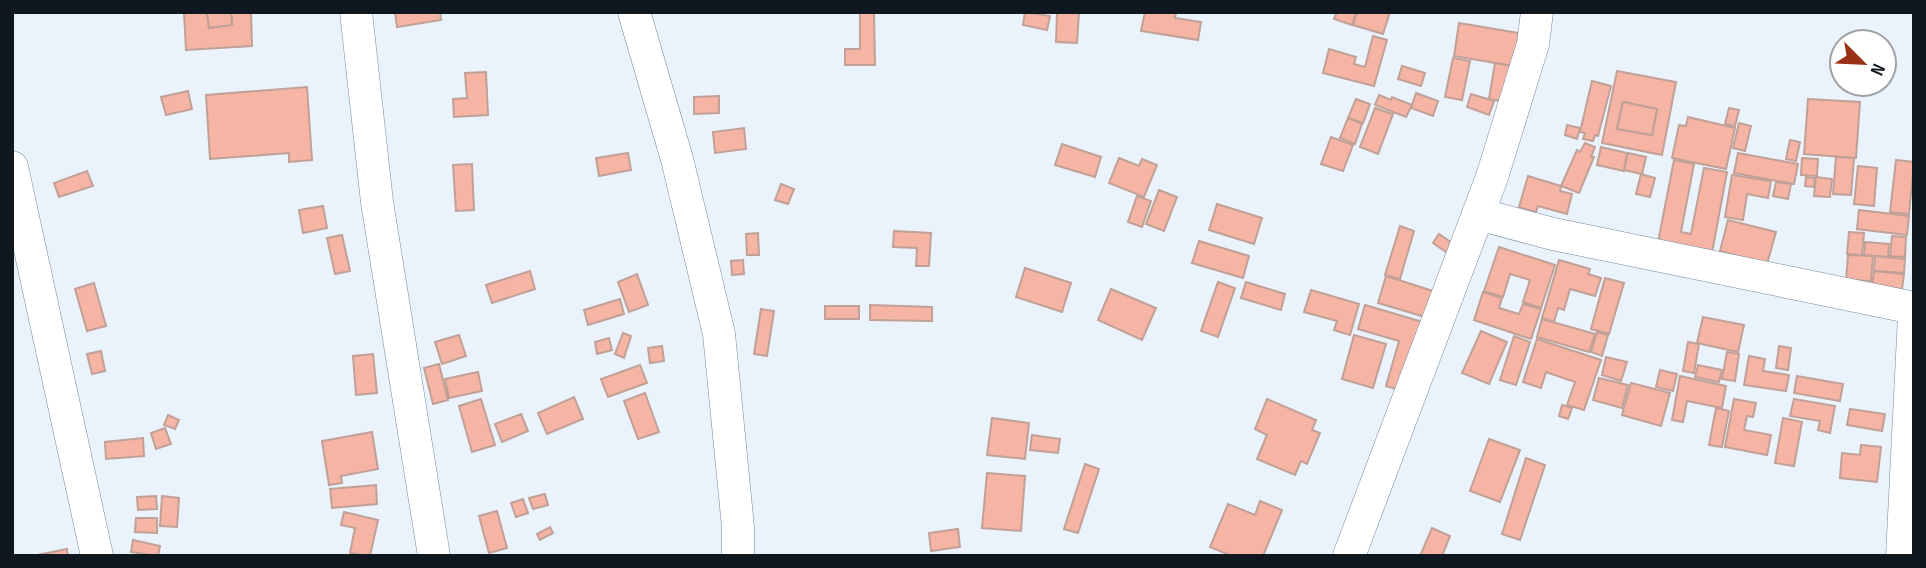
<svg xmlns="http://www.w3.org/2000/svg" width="1926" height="568" viewBox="0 0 1926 568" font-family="'Sofia Sans Condensed',sans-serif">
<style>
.building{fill:#f6b5a4;stroke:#c1a097;stroke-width:2;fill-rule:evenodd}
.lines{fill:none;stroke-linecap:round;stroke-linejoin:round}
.minor-casing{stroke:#75899f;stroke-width:33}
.minor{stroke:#fff;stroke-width:32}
</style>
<rect width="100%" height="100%" fill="#eaf2fc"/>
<g class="building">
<polygon points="184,12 207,12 209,28 232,25 231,12 251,12 252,46 186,50"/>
<polygon points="207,12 231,12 232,25 209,28"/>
<polygon points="395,12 440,12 441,20 397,27"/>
<polygon points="860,12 874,12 875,65 845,65 845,49 860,49"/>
<polygon points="1025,12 1050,16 1047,30 1023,25"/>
<polygon points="1057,12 1079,13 1077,43 1056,42"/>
<polygon points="1145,12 1176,12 1175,18 1201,22 1198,40 1141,31"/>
<polygon points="1337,12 1356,12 1352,25 1334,19"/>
<polygon points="1357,12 1390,12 1383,34 1353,25"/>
<polygon points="1459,23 1519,33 1513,66 1454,56"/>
<polygon points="1373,36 1387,40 1374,86 1323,73 1329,49 1356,57 1354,64 1365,67"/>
<polygon points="1453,58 1470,61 1462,100 1445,97"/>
<polygon points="1495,63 1512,66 1506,102 1489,99"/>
<polygon points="1402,66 1425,73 1421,86 1398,79"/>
<path d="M 1617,71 L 1676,82 L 1662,155 L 1602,143 ZM 1623,102 L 1657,109 L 1652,135 L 1617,129 Z"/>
<polygon points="486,72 488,115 454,117 453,99 467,98 465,73"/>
<polygon points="1592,81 1611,86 1598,136 1595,135 1593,141 1583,139 1585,133 1580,132"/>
<polygon points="307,87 312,160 289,162 289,153 210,159 206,95"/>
<polygon points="188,91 192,109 166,115 161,97"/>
<polygon points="1416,93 1438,101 1433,116 1411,108"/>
<polygon points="1471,94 1494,101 1489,115 1467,107"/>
<polygon points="1379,95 1391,100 1392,97 1412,105 1406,117 1375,105"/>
<polygon points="719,96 719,113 694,114 694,97"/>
<polygon points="1356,99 1370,104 1363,123 1348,118"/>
<polygon points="1808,99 1860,102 1856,158 1804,154"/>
<polygon points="1623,102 1657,109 1652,135 1617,129"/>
<polygon points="1375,108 1393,114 1378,154 1360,147"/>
<polygon points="1729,108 1739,110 1735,126 1725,124"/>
<polygon points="1688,117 1735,128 1726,169 1672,158 1679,125 1686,126"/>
<polygon points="1348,118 1362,124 1355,144 1340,138"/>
<polygon points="1739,123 1751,126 1745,151 1733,148"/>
<polygon points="1567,125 1580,128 1577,139 1565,135"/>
<polygon points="744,128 746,149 715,153 713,132"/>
<polygon points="1331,137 1353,145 1343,171 1321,164"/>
<polygon points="1790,140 1800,142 1796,161 1786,159"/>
<polygon points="1585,143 1595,147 1591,157 1594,157 1579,193 1561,186 1577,150 1580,152"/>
<polygon points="1062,144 1101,157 1095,177 1055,165"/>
<polygon points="1601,147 1627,153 1624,171 1597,165"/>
<polygon points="628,153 631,170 599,176 596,158"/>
<polygon points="1628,153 1646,157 1642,174 1624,170"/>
<polygon points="1738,153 1798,164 1794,184 1734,173"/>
<polygon points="1836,157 1854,158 1851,195 1833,194"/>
<polygon points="1119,158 1139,166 1142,159 1157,165 1144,197 1109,183"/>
<polygon points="1802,158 1818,159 1817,176 1801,175"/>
<polygon points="1674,160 1694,164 1681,232 1691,234 1704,168 1727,172 1712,253 1658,242"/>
<polygon points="1896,160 1914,162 1909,214 1890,212"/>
<polygon points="472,164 474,210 456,211 453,165"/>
<polygon points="1858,166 1877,168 1874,206 1854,204"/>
<polygon points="87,171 93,186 59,197 54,183"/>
<polygon points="1641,174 1655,178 1650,197 1636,194"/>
<polygon points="1732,175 1771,181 1768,198 1747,194 1743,220 1725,217"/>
<polygon points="1528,176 1561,186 1560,191 1572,194 1567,214 1538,206 1536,212 1519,207"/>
<polygon points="1806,177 1815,178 1814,187 1805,186"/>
<polygon points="1816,177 1832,179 1830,197 1814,196"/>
<polygon points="1776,182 1791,184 1788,199 1773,196"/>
<polygon points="781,184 794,189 788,204 775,200"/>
<polygon points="1159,190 1177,197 1164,231 1146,224"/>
<polygon points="1137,196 1151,201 1142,227 1128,222"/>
<polygon points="1217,204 1262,218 1254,244 1209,230"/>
<polygon points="323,206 327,228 303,233 299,210"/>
<polygon points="1859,210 1909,216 1907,235 1857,229"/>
<polygon points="1728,220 1776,232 1767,264 1720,251"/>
<polygon points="1400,226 1414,231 1400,279 1385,275"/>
<polygon points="894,231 931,233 929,266 916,266 917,248 893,247"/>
<polygon points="1849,232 1864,233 1862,255 1847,254"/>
<polygon points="758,233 759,255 747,255 746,234"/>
<polygon points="1439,234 1455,245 1449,254 1433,243"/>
<polygon points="342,235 350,271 335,274 327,238"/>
<polygon points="1892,236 1906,237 1905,257 1890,256"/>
<polygon points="1199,241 1249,256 1243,278 1192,263"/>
<polygon points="1865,242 1889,244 1888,257 1864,255"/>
<polygon points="1499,247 1555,265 1541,308 1523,302 1530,280 1510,274 1503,297 1484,291"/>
<polygon points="1848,255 1873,256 1871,281 1846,280"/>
<polygon points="1875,256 1905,259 1904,273 1874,271"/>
<polygon points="743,260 744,274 732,275 731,261"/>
<polygon points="1559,260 1590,269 1588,274 1601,278 1595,296 1570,289 1564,310 1558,308 1554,322 1542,318"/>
<polygon points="1025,268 1071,283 1062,312 1016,297"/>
<polygon points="530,271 535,289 492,303 486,285"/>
<polygon points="1874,271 1904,274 1902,289 1872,286"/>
<polygon points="637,274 648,305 629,312 618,282"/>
<polygon points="1386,276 1433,291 1425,317 1378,303"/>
<polygon points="1605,278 1624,283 1609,334 1591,329"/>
<polygon points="1218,282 1235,288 1218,337 1201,331"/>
<polygon points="1246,282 1285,294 1281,310 1241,298"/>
<polygon points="94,283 106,326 87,331 75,289"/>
<polygon points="1111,289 1156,308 1142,340 1098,320"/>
<polygon points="1311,290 1359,304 1350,335 1334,330 1337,321 1304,312"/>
<polygon points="1483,292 1502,298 1499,308 1519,314 1523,304 1541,309 1531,339 1474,320"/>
<polygon points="620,299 624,314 588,325 584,310"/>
<polygon points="870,305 932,307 932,321 870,320"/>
<polygon points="1365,305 1426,323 1406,392 1386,386 1399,341 1358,329"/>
<rect x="825" y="306" width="34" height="13"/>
<polygon points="761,309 774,311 767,356 754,354"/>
<polygon points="1703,317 1744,325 1738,352 1697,343"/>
<polygon points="1542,319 1595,334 1589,352 1537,337"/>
<polygon points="1481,331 1507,342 1489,384 1462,373"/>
<polygon points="1597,332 1608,335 1602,356 1591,352"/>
<polygon points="623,333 631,336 624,358 615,354"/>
<polygon points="459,335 466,356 442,364 435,342"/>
<polygon points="1354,335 1386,344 1373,388 1342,379"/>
<polygon points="1514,336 1530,342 1516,385 1500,380"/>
<polygon points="609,338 612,350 597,354 595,342"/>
<polygon points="1537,339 1601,360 1584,410 1567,405 1575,382 1546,372 1541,388 1523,382"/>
<polygon points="1688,342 1699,344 1694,373 1683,371"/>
<polygon points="662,346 664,361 650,363 648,348"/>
<polygon points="1779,346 1791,348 1788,370 1776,368"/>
<polygon points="101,351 105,371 92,374 87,354"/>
<polygon points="1727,352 1739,354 1735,381 1722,379"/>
<polygon points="373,354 377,393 356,395 353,356"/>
<polygon points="1749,356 1765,359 1763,371 1789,375 1786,391 1744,385"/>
<polygon points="1606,357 1627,362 1621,381 1602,375"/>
<polygon points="439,364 448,400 433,404 424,368"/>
<polygon points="640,365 647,383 608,397 601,379"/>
<polygon points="1698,365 1722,370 1719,382 1695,377"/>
<polygon points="1660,370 1677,374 1673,391 1656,387"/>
<polygon points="478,372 482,391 449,398 445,379"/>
<polygon points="1680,376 1726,386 1722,408 1687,401 1683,422 1672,420"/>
<polygon points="1797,376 1843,384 1840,401 1794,393"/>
<polygon points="1599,378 1628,385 1622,408 1593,400"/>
<polygon points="1631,383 1670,393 1661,426 1622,415"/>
<polygon points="645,393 659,432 638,439 624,401"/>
<polygon points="574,397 583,419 547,434 538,413"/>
<polygon points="481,399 495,445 472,452 459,406"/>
<polygon points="1267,399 1316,420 1312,430 1320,433 1307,464 1301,461 1295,475 1257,459 1267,435 1255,429"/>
<polygon points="1734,399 1756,403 1753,417 1747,416 1744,430 1771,435 1767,455 1725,447"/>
<polygon points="1794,399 1835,406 1830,433 1818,430 1820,421 1790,416"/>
<polygon points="1562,405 1572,408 1568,419 1559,416"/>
<polygon points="1716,408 1729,411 1722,447 1709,445"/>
<polygon points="1850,409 1885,414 1882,431 1847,425"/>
<polygon points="521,414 528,431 502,442 495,424"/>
<polygon points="168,415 179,420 175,429 164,425"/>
<polygon points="992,418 1029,423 1025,459 987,455"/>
<polygon points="1783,418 1802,422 1794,466 1775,463"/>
<polygon points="165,428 171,444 156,449 151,433"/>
<polygon points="372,432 378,469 341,476 342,483 329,485 322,441"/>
<polygon points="1032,435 1060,439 1058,453 1030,450"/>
<polygon points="143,438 144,456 106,459 105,442"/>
<polygon points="1489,439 1520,450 1500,502 1470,491"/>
<polygon points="1861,445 1881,447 1877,482 1840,478 1842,453 1860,455"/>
<polygon points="1526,458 1545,465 1520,540 1502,534"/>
<polygon points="1085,464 1099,469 1078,533 1064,529"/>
<polygon points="987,473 1025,476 1021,531 982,528"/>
<polygon points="376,485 377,504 332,508 330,489"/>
<polygon points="545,494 548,505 533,509 529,498"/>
<polygon points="156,496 157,509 138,510 137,497"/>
<polygon points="162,496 179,498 177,527 160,526"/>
<polygon points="523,499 528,513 516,517 511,503"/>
<polygon points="1260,501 1282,510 1263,556 1232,556 1210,547 1228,504 1255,515"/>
<polygon points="497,511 507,548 489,553 479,516"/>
<polygon points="344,512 378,520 370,556 350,553 355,528 341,525"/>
<polygon points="136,518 157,518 157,533 135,532"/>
<polygon points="550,527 553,533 540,540 537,534"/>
<polygon points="1432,528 1450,536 1442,556 1420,556"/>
<polygon points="958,529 960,547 931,551 929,533"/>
<polygon points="133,540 160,546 158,556 131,552"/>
<polygon points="67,549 68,556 37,555"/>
</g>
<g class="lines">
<defs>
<g id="minor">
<polyline points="356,12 377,202 434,556"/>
<polyline points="634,12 677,159 719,334 738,527 738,556"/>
<polyline points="12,167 97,556"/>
<polyline points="1478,214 1553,234 1914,308"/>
<polyline points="1349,556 1492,177 1533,44 1537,12"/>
<polyline points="1902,556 1914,316"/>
</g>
</defs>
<use href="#minor" class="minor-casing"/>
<use href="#minor" class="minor"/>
</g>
<rect width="1926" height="568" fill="none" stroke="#0f171f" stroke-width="28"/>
<g transform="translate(1863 63) rotate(114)"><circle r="33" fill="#ffffff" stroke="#9fa2a5" stroke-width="2"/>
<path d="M0-5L12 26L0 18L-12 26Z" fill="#993116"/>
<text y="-10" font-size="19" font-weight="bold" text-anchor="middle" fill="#0f171f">N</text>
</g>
</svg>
